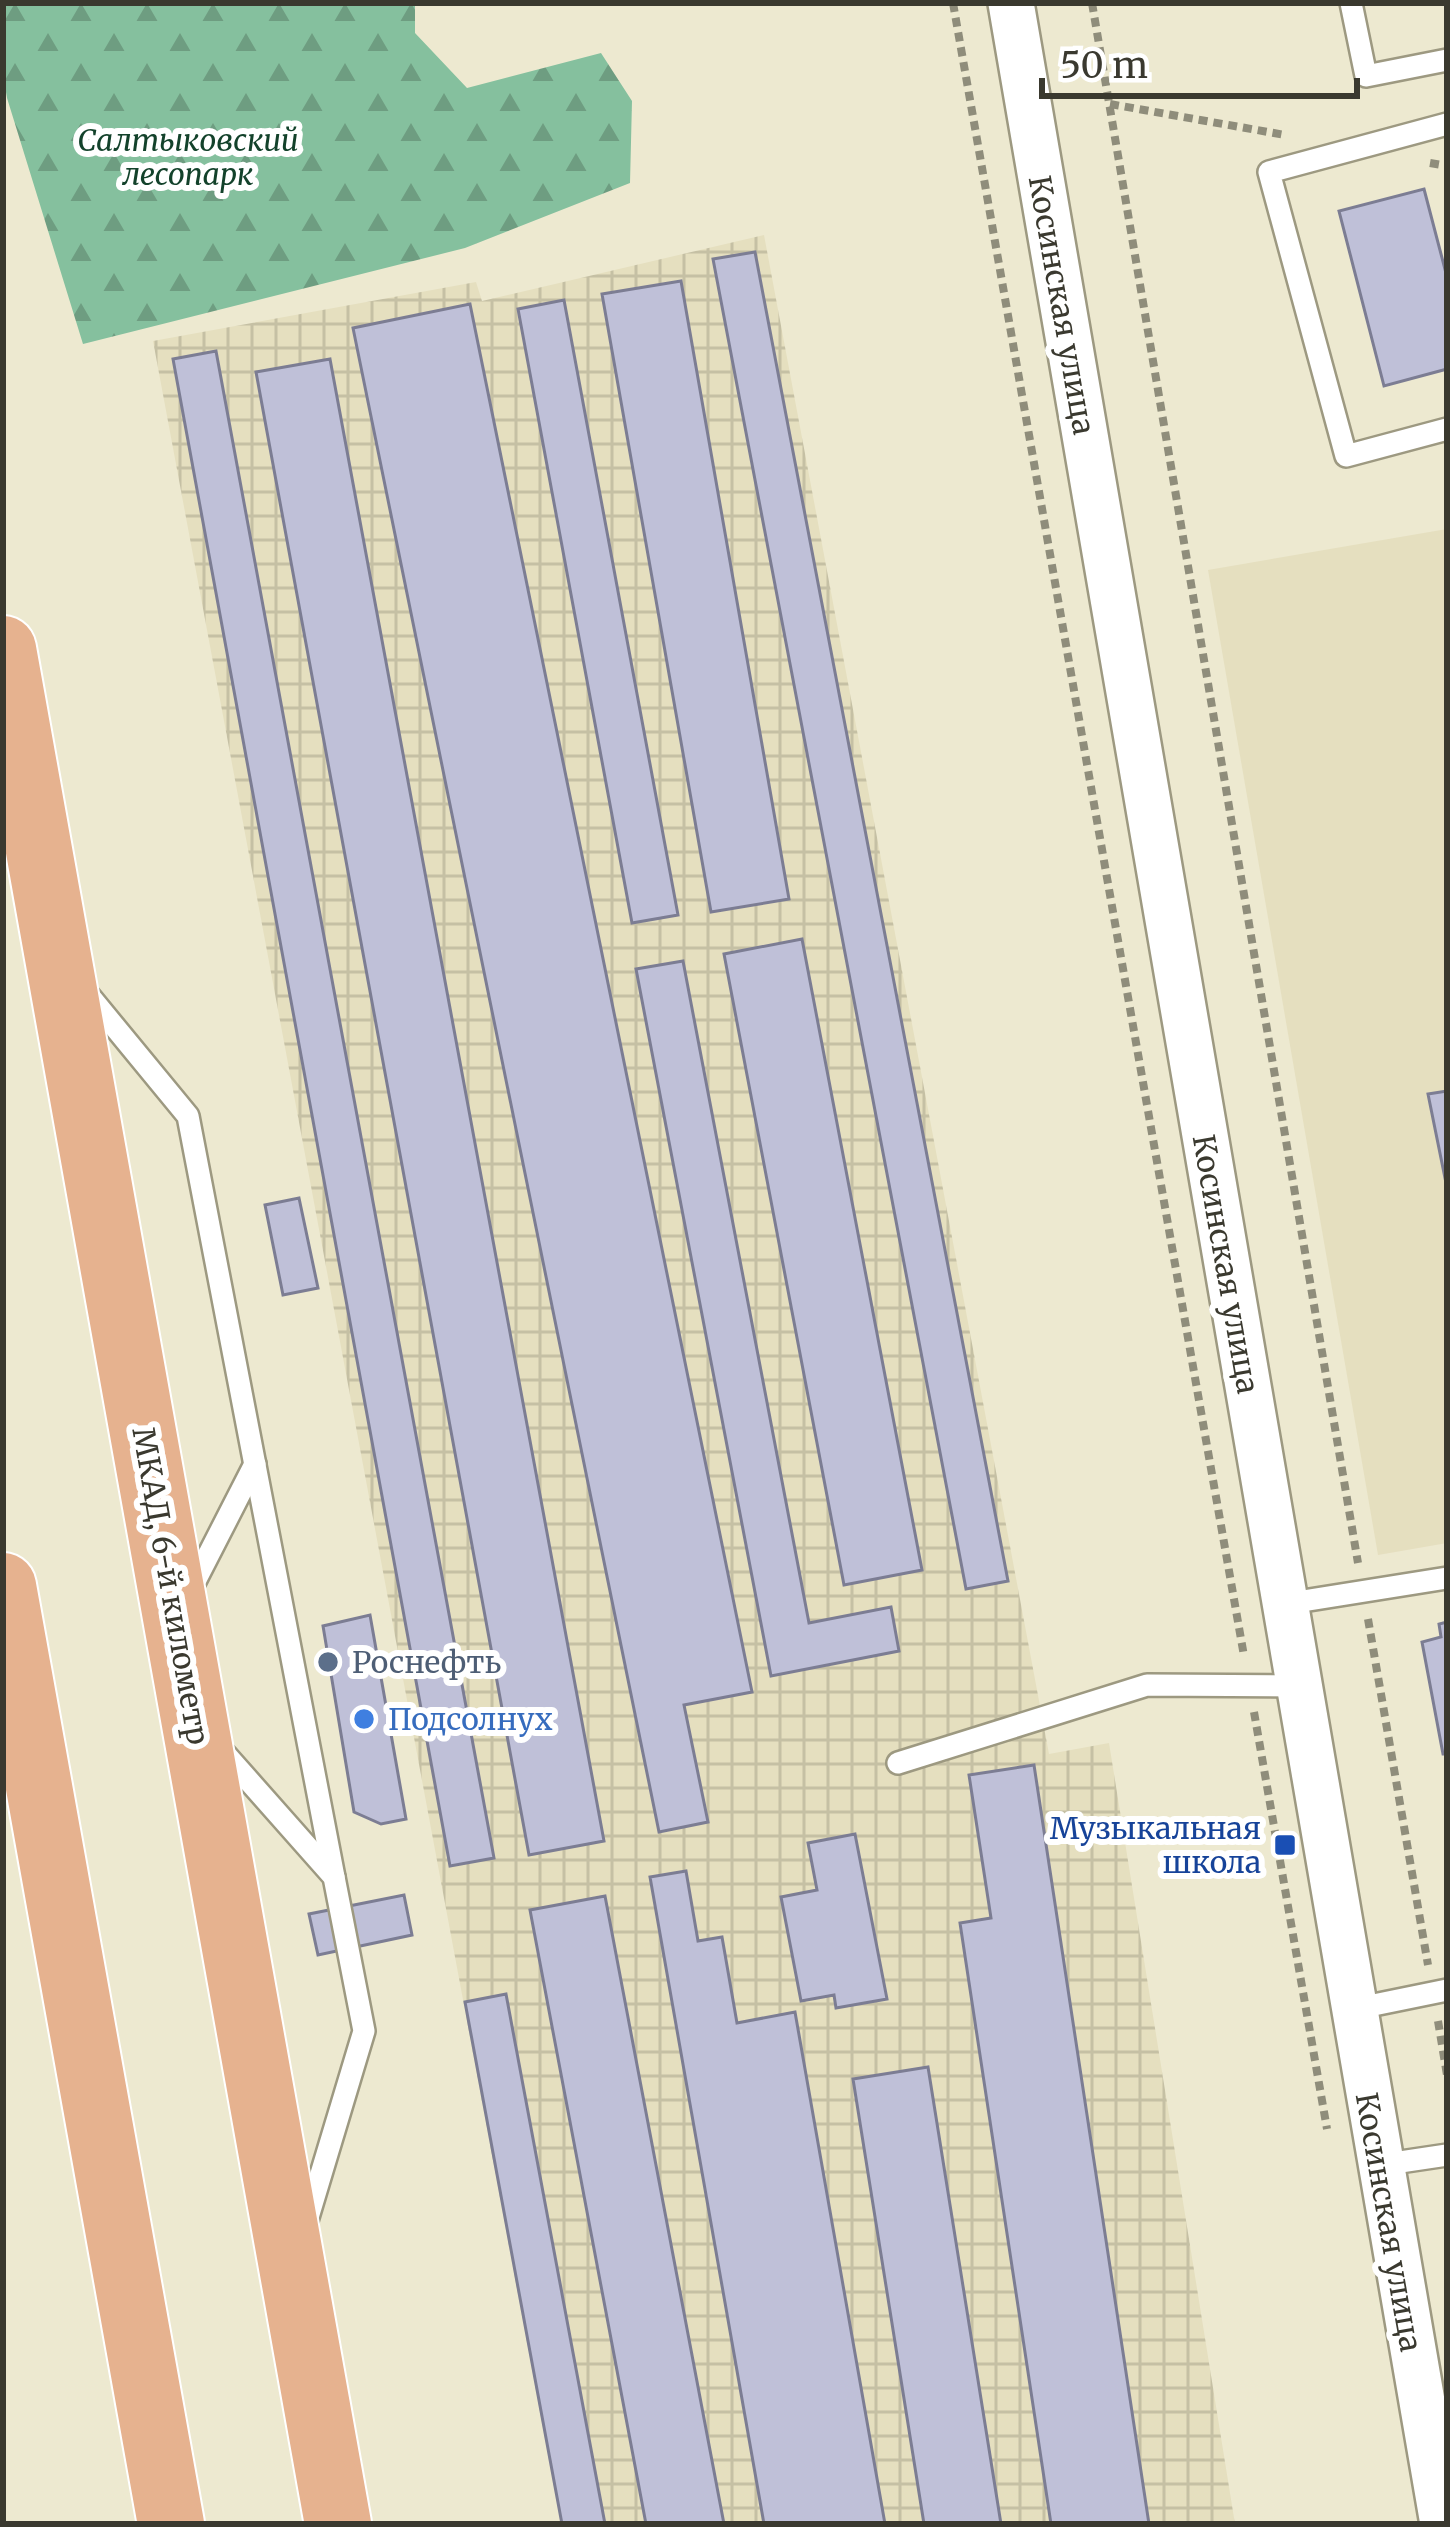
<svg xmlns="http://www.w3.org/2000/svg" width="1450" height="2527" viewBox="0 0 1450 2527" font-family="Merriweather,serif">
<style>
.built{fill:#e5dfbf}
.industrial{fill:url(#industrial-grid)}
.forest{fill:url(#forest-firs)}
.building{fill:#bfc0d8;stroke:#7c7d93;stroke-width:3}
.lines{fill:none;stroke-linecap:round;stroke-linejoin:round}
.service-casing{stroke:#9d9981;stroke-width:26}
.minor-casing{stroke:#9d9981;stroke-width:50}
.trunk-casing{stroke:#fff;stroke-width:70}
.path{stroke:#8f8d7b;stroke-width:8;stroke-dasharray:9 6;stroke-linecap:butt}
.service{stroke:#fff;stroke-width:21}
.minor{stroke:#fff;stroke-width:45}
.trunk{stroke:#e6b28f;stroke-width:66}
.service-dot{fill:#5c6f8a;stroke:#fff;stroke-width:4.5}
.shop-dot{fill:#3f7fe0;stroke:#fff;stroke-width:4.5}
.transit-dot{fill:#1a4fb4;stroke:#fff;stroke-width:4.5}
.labels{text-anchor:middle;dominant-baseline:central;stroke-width:12;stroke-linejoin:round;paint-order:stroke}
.park-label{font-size:30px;font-style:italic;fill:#13422b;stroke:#fff}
.street-label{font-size:30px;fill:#3a392f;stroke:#fff}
.service-label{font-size:30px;fill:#4e5e75;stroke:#fff;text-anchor:start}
.shop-label{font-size:30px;fill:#366cbe;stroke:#fff;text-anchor:start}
.transit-label{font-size:30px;fill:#164399;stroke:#fff;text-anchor:end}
</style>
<defs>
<pattern id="industrial-grid" width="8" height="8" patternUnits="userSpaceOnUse" patternTransform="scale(3)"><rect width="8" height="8" fill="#e5dfbf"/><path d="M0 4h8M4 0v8" fill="none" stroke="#c5c0a4"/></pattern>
<pattern id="forest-firs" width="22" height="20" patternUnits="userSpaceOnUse" patternTransform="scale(3)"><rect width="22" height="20" fill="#85c09e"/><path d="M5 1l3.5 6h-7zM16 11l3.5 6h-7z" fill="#6e9d81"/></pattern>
</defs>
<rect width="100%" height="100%" fill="#ede9d0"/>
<polygon class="built" points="1447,529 1447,1543 1378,1555 1208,570"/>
<polygon class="industrial" points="764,235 1049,1754 1109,1743 1235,2524 561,2524 153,341 476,282 482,301"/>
<polygon class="forest" points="3,3 415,3 415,33 467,88 601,53 632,101 630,183 465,248 83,344 7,98 3,74"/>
<g class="building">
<polygon points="1424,189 1447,277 1447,369 1384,386 1339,211"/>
<polygon points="755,252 1008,1581 966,1589 713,259"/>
<polygon points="681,281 789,899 711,912 602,294"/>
<polygon points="564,300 678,915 632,923 518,309"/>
<polygon points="470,304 752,1692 684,1705 708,1822 659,1832 353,328"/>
<polygon points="216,351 494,1858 450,1866 173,359"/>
<polygon points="330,359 604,1841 529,1855 256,372"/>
<polygon points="802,939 922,1570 844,1585 724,954"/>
<polygon points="683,961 809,1623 891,1607 899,1651 771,1676 636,969"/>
<polygon points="1447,1091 1447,1188 1428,1094"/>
<polygon points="299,1198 318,1288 283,1295 265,1205"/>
<polygon points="370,1615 406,1819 381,1824 354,1812 323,1626"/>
<polygon points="1447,1622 1447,1754 1443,1754 1422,1642 1441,1637 1439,1624"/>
<polygon points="1034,1765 1149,2524 1051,2524 960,1923 991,1918 969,1775"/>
<polygon points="855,1834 887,1999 836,2008 834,1995 801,2001 781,1897 817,1890 808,1843"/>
<polygon points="686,1871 698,1941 722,1937 737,2023 795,2012 885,2524 764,2524 650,1877"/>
<polygon points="404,1895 412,1935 318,1955 309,1914"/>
<polygon points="605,1896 724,2524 646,2524 530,1910"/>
<polygon points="506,1994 605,2524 562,2524 465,2002"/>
<polygon points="928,2067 1001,2524 924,2524 853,2079"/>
</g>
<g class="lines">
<defs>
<g id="service">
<polyline points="1351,3 1366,76 1447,60"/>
<polyline points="1447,124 1269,172 1346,456 1447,429"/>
<polyline points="86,992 188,1116 334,1877"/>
<polyline points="190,1591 255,1464"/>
<polyline points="1284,1604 1447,1578"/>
<polyline points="218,1746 334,1877 364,2031 306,2224"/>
<polyline points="898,1763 1147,1685 1298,1686"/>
<polyline points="1354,2009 1447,1990"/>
<polyline points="1380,2165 1447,2155"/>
</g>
<polyline id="minor" points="1011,3 1443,2524"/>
<g id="trunk">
<polyline points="3,649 338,2524"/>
<polyline points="3,1586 171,2524"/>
</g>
</defs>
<use href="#service" class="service-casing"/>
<use href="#minor" class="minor-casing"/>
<use href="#trunk" class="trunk-casing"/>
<g class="path">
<polyline points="953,3 1244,1656"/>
<polyline points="1092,3 1358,1563"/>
<polyline points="1110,104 1285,135"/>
<polyline points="1430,163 1447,166"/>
<polyline points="1368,1619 1428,1965"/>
<polyline points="1254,1712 1327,2129"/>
<polyline points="1438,2021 1447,2075"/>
</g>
<use href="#service" class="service"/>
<use href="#minor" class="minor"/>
<use href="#trunk" class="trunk"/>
</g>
<circle class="service-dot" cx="328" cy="1662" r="12"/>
<circle class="shop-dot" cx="364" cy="1719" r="12"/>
<rect class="transit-dot" x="1273" y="1833" width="24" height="24" rx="6"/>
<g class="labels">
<g class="park-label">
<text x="188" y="140">Салтыковский<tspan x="188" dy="34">лесопарк</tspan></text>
</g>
<g class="street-label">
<text transform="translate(1062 305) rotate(80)">Косинская улица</text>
<text transform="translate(1226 1264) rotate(80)">Косинская улица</text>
<text transform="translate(171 1586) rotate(80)">МКАД, 6-й километр</text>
<text transform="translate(1389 2222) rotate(80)">Косинская улица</text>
</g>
<g class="service-label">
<text x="352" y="1662">Роснефть</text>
</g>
<g class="shop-label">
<text x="388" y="1719">Подсолнух</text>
</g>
<g class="transit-label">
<text x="1261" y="1828">Музыкальная<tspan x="1261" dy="34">школа</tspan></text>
</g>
</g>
<rect width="1450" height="2527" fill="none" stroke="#3a392f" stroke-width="12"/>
<path d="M1042 78v18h315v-18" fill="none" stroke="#3a392f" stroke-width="6"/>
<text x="1060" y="78" font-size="36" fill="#3a392f" stroke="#ffffff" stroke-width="9" paint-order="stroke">50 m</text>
</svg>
